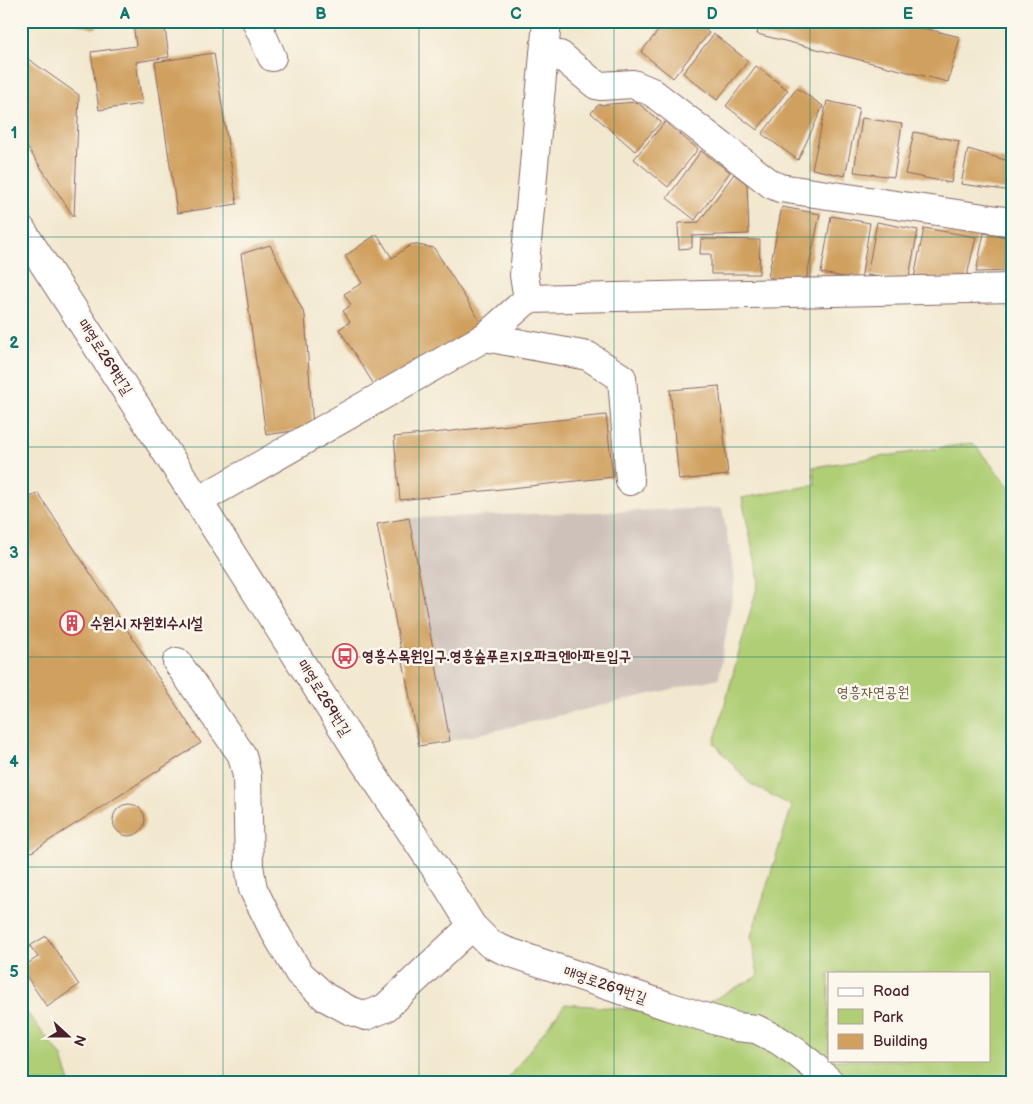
<svg xmlns="http://www.w3.org/2000/svg" width="1033" height="1104" viewBox="0 0 1033 1104" font-family="'Balsamiq Sans','Poor Story',sans-serif">
<style>
.industrial{fill:#cec1ba}
.green{fill:#afce75;stroke:#7c7650;fill-rule:evenodd}
.building{fill:#d0a05e}
.lines{fill:none;stroke-linecap:round;stroke-linejoin:round}
.minor-casing{stroke:#856564;stroke-width:30}
.minor{stroke:#fff;stroke-width:28}
.grid{fill:none;stroke:#0f766e;stroke-width:1;stroke-opacity:0.55}
.labels{text-anchor:middle;dominant-baseline:central;stroke-width:5;stroke-linejoin:round;paint-order:stroke}
.street-label{font-size:15px;fill:#4a1f2b;stroke:#fbf7ec}
.poi-label{font-size:15px;font-weight:bold;fill:#4a1f2b;stroke:#fbf7ec;text-anchor:start}
.park-label{font-size:15px;fill:#685441;stroke:#fbf7ec}
.neatline{fill:none;stroke:#0f766e;stroke-width:2}
.grid-label{font-size:16px;text-anchor:middle;font-weight:bold;fill:#0f766e}
</style>
<rect width="100%" height="100%" fill="#fbf7ec"/>
<filter id="ink" filterUnits="userSpaceOnUse"><feTurbulence type="fractalNoise" baseFrequency=".02" numOctaves="2"/><feDisplacementMap in="SourceGraphic" scale="10" xChannelSelector="R" yChannelSelector="G"/><feConvolveMatrix kernelMatrix="1 2 1 2 8 2 1 2 1" color-interpolation-filters="sRGB"/></filter>
<filter id="wash" filterUnits="userSpaceOnUse"><feTurbulence type="fractalNoise" baseFrequency=".0096" numOctaves="4" result="noise"/><feDisplacementMap in="SourceGraphic" scale="20" xChannelSelector="R" yChannelSelector="G"/><feGaussianBlur stdDeviation="1.12" result="paint"/><feColorMatrix in="noise" values="0 0 0 0 0 0 0 0 0 0 0 0 0 0 0 0 0 1.4 0 .05"/><feComposite in="paint" operator="in"/></filter>
<g filter="url(#wash)">
<rect width="100%" height="100%" fill="#f2e8cf"/>
<polygon class="industrial" points="722,508 735,578 719,678 450,741 409,518"/>
<g class="green">
<path d="M 973,443 L 1012,490 L 1012,1083 L 501,1083 L 506,1081 L 565,1004 L 686,1014 L 758,976 L 751,936 L 792,806 L 749,783 L 714,743 L 759,580 L 742,498 L 815,485 L 813,467 ZM 829,973 L 989,973 L 989,1060 L 829,1060 Z"/>
<polygon points="21,1005 62,1057 70,1083 21,1083"/>
</g>
<g id="blocks">
<g class="building">
<polygon points="66,21 105,21 94,29"/>
<polygon points="142,21 164,21 169,57 136,62 142,104 99,110 91,52 136,46 133,23"/>
<polygon points="666,21 695,21 709,33 673,78 641,52"/>
<polygon points="760,21 895,21 960,37 948,82 757,34"/>
<polygon points="714,34 748,61 717,100 683,73"/>
<polygon points="214,53 237,204 177,213 155,62"/>
<polygon points="21,54 79,95 74,217 21,138"/>
<polygon points="756,66 788,90 757,130 726,106"/>
<polygon points="797,88 823,106 798,160 762,134"/>
<polygon points="827,101 859,108 845,176 812,169"/>
<polygon points="637,102 661,122 635,151 591,113 598,105"/>
<polygon points="862,118 902,124 894,177 854,172"/>
<polygon points="665,122 698,149 668,187 634,159"/>
<polygon points="914,132 959,141 951,183 905,174"/>
<polygon points="968,149 1012,162 1012,191 961,184"/>
<polygon points="701,151 730,172 695,220 667,198"/>
<polygon points="734,174 747,184 749,234 692,236 692,248 679,249 678,223 699,222"/>
<polygon points="782,207 820,214 805,285 768,277"/>
<polygon points="831,216 870,223 861,280 821,273"/>
<polygon points="877,222 918,230 908,282 867,275"/>
<polygon points="924,228 976,237 966,280 914,278"/>
<polygon points="984,233 1012,238 1012,271 976,272"/>
<polygon points="377,234 392,258 412,244 434,248 482,324 378,391 339,329 350,322 343,311 351,305 344,294 362,283 345,256"/>
<polygon points="701,239 760,240 759,274 711,274 711,254 700,254"/>
<polygon points="270,245 305,315 313,428 266,435 241,254"/>
<polygon points="719,386 728,475 679,480 670,390"/>
<polygon points="606,415 613,477 400,500 394,437"/>
<polygon points="38,493 201,743 27,855 21,846 21,502"/>
<polygon points="409,518 450,741 419,746 377,524"/>
<circle cx="129" cy="820" r="16"/>
<polygon points="46,936 79,985 47,1007 21,968 38,957 30,946"/>
</g>
</g>
</g>
<g filter="url(#ink)">
<use href="#blocks" fill-opacity="0" stroke="#856564" stroke-width="1"/>
<g class="lines">
<defs>
<g id="minor">
<polyline points="256,21 272,57"/>
<polyline points="544,54 560,55 596,85 601,86 633,84 652,92 771,184 780,188 1012,222"/>
<polyline points="21,229 198,501 365,763 448,887 472,926 490,944 506,951 668,1006 737,1027 756,1029 778,1040 796,1052 811,1064 831,1083"/>
<polyline points="528,299 1012,288"/>
<polyline points="485,337 528,299 524,275 547,21"/>
<polyline points="198,501 485,337 588,356 622,378 630,481"/>
<polyline points="177,662 242,755 247,776 249,866 253,889 272,927 299,973 325,997 349,1010 366,1016 385,1008 472,926"/>
</g>
</defs>
<use href="#minor" class="minor-casing"/>
<use href="#minor" class="minor"/>
</g>
</g>
<path class="grid" d="M 223,21 L 223,1083M 419,21 L 419,1083M 614,21 L 614,1083M 810,21 L 810,1083M 21,237 L 1012,237M 21,447 L 1012,447M 21,657 L 1012,657M 21,867 L 1012,867"/>
<defs>
<symbol id="building-ring" viewBox="-11 -11 22 22"><circle r="9.5" fill="#fbf7ec" stroke="#d1495b" stroke-width="1.5"/><path d="M-4-6H4V6H1V3H-1V6H-4ZM-2.5-4.3h1.7v1.8h-1.7ZM.8-4.3h1.7v1.8H.8ZM-2.5-1h1.7V.8h-1.7ZM.8-1h1.7V.8H.8Z" fill="#d1495b"/></symbol>
<symbol id="bus-ring" viewBox="-11 -11 22 22"><circle r="9.5" fill="#fbf7ec" stroke="#d1495b" stroke-width="1.5"/><path d="M-5-6H5V4H4V6H2V4H-2V6H-4V4H-5ZM-3.5-4V0h7V-4ZM-3.5 1.2v1.5H-2V1.2ZM2 1.2v1.5H3.5V1.2Z" fill="#d1495b"/></symbol>
</defs>
<g fill-rule="evenodd">
<use href="#building-ring" x="58" y="609" width="28" height="28"/>
<use href="#bus-ring" x="331" y="642" width="28" height="28"/>
</g>
<g class="labels">
<g class="street-label">
<text transform="translate(105 357) rotate(57)">매영로269번길</text>
<text transform="translate(324 698) rotate(58)">매영로269번길</text>
<text transform="translate(605 985) rotate(19)">매영로269번길</text>
</g>
<g class="poi-label">
<text x="90" y="623">수원시 자원회수시설</text>
<text x="362" y="656">영흥수목원입구.영흥숲푸르지오파크엔아파트입구</text>
</g>
<g class="park-label">
<text x="873" y="692">영흥자연공원</text>
</g>
</g>
<rect width="1033" height="1104" fill="none" stroke="#fbf7ec" stroke-width="55"/>
<rect x="828" y="972" width="162" height="90" fill="#fbf7ec" stroke="#b4a19f"/>
<rect x="838" y="988" width="25" height="8" fill="#ffffff" stroke="#b4a19f"/>
<text x="873" y="996" font-size="15" fill="#4a1f2b">Road</text>
<rect x="838" y="1009" width="25" height="15" fill="#afce75" stroke="#b4a19f"/>
<text x="873" y="1022" font-size="15" fill="#4a1f2b">Park</text>
<rect x="838" y="1034" width="25" height="15" fill="#d0a05e" stroke="#b4a19f"/>
<text x="873" y="1046" font-size="15" fill="#4a1f2b">Building</text>
<g transform="translate(68 1036) rotate(111)" stroke="#fbf7ec" stroke-width="4" paint-order="stroke">
<path d="M0-4L9 19L0 12L-9 19Z" fill="#4a1f2b"/>
<text y="-8" font-size="14" font-weight="bold" text-anchor="middle" fill="#4a1f2b">N</text>
</g>
<rect x="28" y="28" width="978" height="1048" class="neatline"/>
<g class="grid-label">
<text x="125" y="19">A</text>
<text x="321" y="19">B</text>
<text x="516" y="19">C</text>
<text x="712" y="19">D</text>
<text x="908" y="19">E</text>
<text x="14" y="138">1</text>
<text x="14" y="348">2</text>
<text x="14" y="558">3</text>
<text x="14" y="767">4</text>
<text x="14" y="977">5</text>
</g>
</svg>
